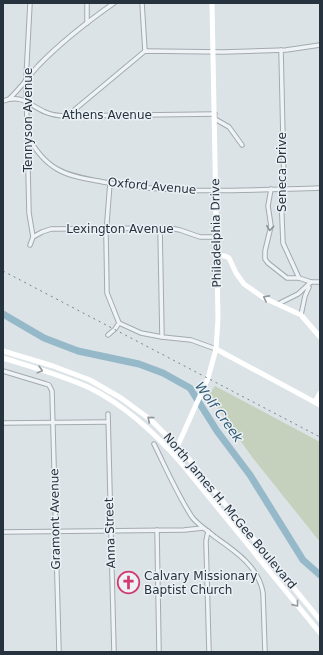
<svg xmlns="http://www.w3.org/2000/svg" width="323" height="655" viewBox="0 0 323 655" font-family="'DejaVu Sans',sans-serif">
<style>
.green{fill:#c6d1bd}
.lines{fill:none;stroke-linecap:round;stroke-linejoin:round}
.river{stroke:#96b9c9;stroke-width:7}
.street-casing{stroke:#a2abb1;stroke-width:5.5}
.street{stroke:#eff3f5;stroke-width:3.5}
.secondary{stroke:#fff;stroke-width:5}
.rail{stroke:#758591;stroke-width:1;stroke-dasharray:2 4;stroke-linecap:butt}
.oneway{stroke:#8a939a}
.oneway2{stroke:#92999e}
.labels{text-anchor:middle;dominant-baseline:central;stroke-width:3;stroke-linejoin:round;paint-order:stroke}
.street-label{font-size:12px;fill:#26333e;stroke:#ecf1f5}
.poi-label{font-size:12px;fill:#26333e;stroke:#ecf1f5;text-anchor:start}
.water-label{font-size:13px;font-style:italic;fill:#2f5b73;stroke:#ecf1f5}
</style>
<rect width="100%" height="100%" fill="#dce3e7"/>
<polygon class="green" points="215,386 320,442 320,542 252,457 208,395"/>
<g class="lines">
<polyline class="river" points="3,314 44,338 78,351 139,364 163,373 190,388 217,431 250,475 303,560 320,575"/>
<defs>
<g id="street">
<polyline points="30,3 26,79 29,213 33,237"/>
<polyline points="87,3 87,23"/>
<polyline points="142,3 145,51"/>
<polyline points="281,50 284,183 281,194 283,243 299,278 311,282 320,282"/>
<path d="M 9,99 C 20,89 28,77 38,66 C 61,42 87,22 114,3"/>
<path d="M 3,101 C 22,94 29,105 45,112 C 52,115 60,116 67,116 L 215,114"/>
<polyline points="67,116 145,51 223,52 286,50 320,45"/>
<polyline points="215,119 229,127 242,145"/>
<path d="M 27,135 C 34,148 43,161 57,169 C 71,177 88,179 103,182 C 175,195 248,190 320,188"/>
<polyline points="271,189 268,206 271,226 265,251 265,259 268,263 287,278 299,278"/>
<polyline points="160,228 162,337"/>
<polyline points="30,245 33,237 42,232 51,229 170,228 180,230 200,237 216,237"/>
<polyline points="278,304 298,294 311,282"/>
<polyline points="301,315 305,296 309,287"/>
<polyline points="119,323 141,333 162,337 191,340 216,349"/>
<polyline points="108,335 115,329 119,323 107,293 106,234 110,183"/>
<polyline points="3,371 46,384 49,385 52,391 59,652"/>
<polyline points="108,414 114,652"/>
<polyline points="3,423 108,422"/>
<path d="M 154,444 C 166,468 177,494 192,517 C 198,525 207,530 215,537 C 235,551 259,567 263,593 L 265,652"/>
<polyline points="157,530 159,652"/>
<polyline points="208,531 206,541 209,652"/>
<polyline points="3,532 184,530 203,528"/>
</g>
</defs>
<use href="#street" class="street-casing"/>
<use href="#street" class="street"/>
<g class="secondary">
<polyline points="217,255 225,256 229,258 236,273 244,284 264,298 301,315 320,337"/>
<polyline points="216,349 320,405"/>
<polyline points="3,351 53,366 90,380 121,398 151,420 185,454 221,499 320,620"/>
<path d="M 3,358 C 32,367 62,375 90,388 C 126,406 156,434 182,464 L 320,633"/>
<polyline points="315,402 320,393"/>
<polyline points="174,454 208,378 216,349 218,319 212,3"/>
</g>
<polyline class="rail" points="3,271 320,437"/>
</g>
<defs><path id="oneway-chevron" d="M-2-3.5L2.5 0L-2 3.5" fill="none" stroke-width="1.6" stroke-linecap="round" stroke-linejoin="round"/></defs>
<use class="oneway" href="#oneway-chevron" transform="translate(270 228) rotate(96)"/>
<g class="oneway2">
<use href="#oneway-chevron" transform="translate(266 298) rotate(-152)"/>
<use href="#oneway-chevron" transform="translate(40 370) rotate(15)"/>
<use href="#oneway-chevron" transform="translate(150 419) rotate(-140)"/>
<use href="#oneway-chevron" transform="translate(296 604) rotate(51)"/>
</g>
<defs>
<symbol id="church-ring" viewBox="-11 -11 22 22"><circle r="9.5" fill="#ecf1f5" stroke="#d23b70" stroke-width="1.5"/><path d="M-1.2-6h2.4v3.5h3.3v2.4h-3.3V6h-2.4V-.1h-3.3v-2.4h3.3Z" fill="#d23b70"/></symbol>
</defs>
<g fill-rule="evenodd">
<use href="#church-ring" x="116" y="570" width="25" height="25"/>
</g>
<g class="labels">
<g class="street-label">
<text x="107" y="115">Athens Avenue</text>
<text transform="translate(28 120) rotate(-90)">Tennyson Avenue</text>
<text transform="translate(282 172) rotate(-90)">Seneca Drive</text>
<text transform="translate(152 186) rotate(5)">Oxford Avenue</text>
<text x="120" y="229">Lexington Avenue</text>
<text transform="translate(216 233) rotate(-91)">Philadelphia Drive</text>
<text transform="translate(230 511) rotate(50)">North James H. McGee Boulevard</text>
<text transform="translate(55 519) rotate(-91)">Gramont Avenue</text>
<text transform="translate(110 533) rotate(-92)">Anna Street</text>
</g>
<g class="poi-label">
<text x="144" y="576">Calvary Missionary<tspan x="144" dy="14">Baptist Church</tspan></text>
</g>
<g class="water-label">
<text transform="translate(219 412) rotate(54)">Wolf Creek</text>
</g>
</g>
<rect width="323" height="655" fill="none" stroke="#26333e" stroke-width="8"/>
</svg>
